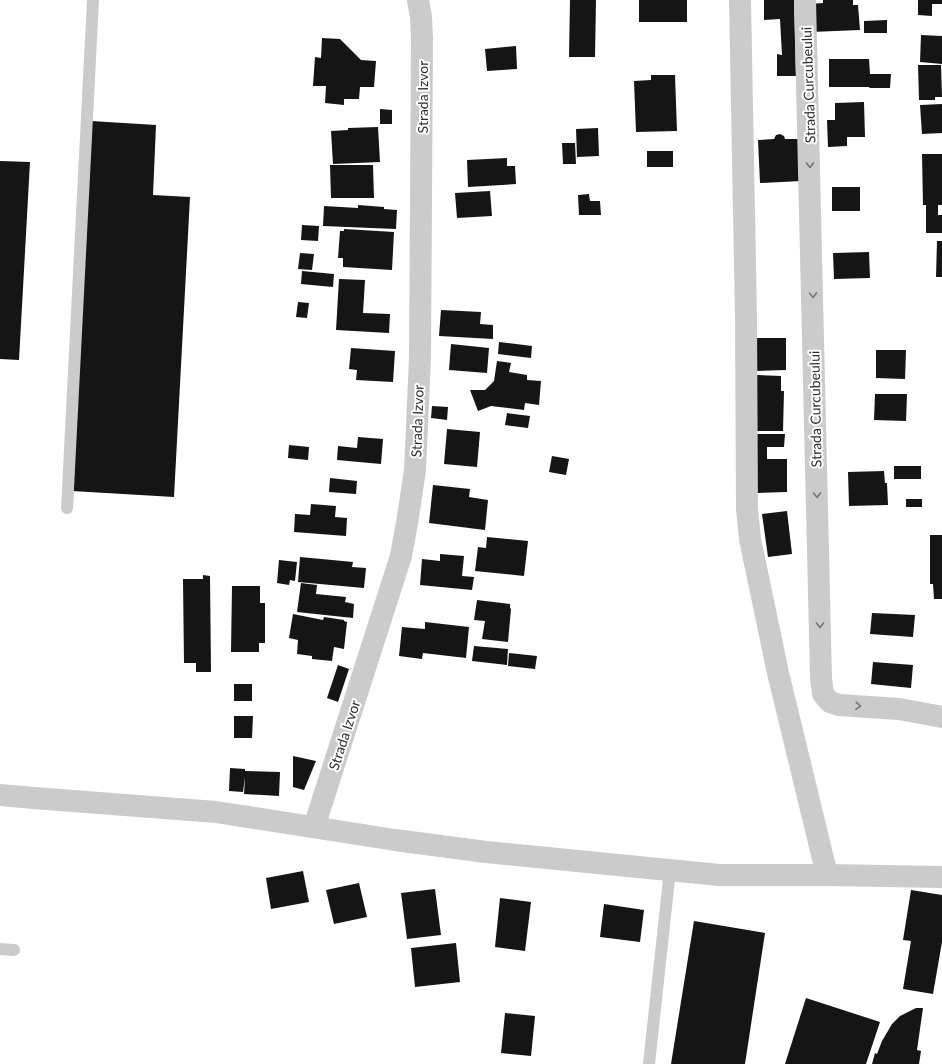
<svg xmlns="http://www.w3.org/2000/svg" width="942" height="1064" viewBox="0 0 942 1064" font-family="Lato,sans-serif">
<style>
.building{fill:#151515}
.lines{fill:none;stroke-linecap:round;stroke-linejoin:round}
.service{stroke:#cbcbcb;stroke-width:12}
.minor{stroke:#cbcbcb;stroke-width:22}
.oneway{stroke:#757575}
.labels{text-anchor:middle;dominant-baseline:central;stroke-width:4;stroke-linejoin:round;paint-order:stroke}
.street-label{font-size:14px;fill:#2e2e2e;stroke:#fff}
</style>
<rect width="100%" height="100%" fill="#fff"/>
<g class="building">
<polygon points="570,0 596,0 595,57 569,57"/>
<rect x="639" y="0" width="48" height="22"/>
<polygon points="764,0 794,0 796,76 777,76 777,54 782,55 780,19 764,20"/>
<polygon points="823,0 853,0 853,5 858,5 860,30 811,32 810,4 823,3"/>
<polygon points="918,0 942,0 942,4 932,4 932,16 918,15"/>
<polygon points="887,20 887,33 864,33 864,21"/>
<polygon points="921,35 942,36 942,64 920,62"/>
<polygon points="322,38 340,39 361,60 376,61 374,87 360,87 359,99 344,99 344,105 325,103 326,86 313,86 315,57 321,58"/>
<polygon points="516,46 517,69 487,71 485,49"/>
<polygon points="829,59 869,59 870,74 891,74 890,88 869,88 870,87 829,87"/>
<polygon points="918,65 941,65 942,97 935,97 935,100 919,100"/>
<polygon points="651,75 675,75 677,131 636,132 634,81 651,80"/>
<polygon points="864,102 865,137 847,137 847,146 828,147 827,120 835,120 835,103"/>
<polygon points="942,104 942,133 922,134 920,105"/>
<polygon points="380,109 392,110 392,124 380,124"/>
<polygon points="91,121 156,125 153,195 190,197 174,497 72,491"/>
<polygon points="378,127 380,162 333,164 331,131 348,130 348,128"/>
<polygon points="598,128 599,156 577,157 576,129"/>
<polygon points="780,134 784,136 785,139 799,139 801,181 760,183 758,140 774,139 776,135"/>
<polygon points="562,143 575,143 576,164 563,164"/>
<rect x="647" y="151" width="26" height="16"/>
<polygon points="922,154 942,154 942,205 938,205 938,215 942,215 942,233 926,233 926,205 923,205"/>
<polygon points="507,158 507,166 515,166 516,184 468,187 467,160"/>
<polygon points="0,161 30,162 19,360 0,359"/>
<polygon points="330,165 373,165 374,198 331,198"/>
<rect x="832" y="187" width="28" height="24"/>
<polygon points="490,191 492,216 457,218 455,193"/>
<polygon points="589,194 590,201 600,201 601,215 579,215 578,195"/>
<polygon points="358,205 384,207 384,209 397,210 396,229 323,226 324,206 358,208"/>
<polygon points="302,225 319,226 318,241 301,240"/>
<polygon points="344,229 394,232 392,270 343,267 343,258 338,258 340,231 344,231"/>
<polygon points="937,241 942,241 942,277 936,277"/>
<polygon points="869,252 870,278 834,279 833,253"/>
<polygon points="300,253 314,254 312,270 298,269"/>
<polygon points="302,271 334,274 333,287 301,284"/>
<polygon points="339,279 365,280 363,313 390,314 389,333 336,330"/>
<polygon points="298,302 309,303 307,318 296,317"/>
<polygon points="441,310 481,312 480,324 493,325 493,339 439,336"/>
<polygon points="754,338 786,338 786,370 755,371"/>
<polygon points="499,342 532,346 531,358 498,354"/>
<polygon points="451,344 489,348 487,373 449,370"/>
<polygon points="351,348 395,351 393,382 356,380 357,370 349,369"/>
<polygon points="876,350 906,350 905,379 876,378"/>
<polygon points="497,361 511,363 509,372 527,375 527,380 541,381 539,405 525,403 524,410 491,406 478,411 470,390 485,390 494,381"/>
<polygon points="757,375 781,376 781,391 784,391 783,431 757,431"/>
<polygon points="875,394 907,394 906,421 874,420"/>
<polygon points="432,406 448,407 447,420 431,418"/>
<polygon points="507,413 530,416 528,428 505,425"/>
<polygon points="447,429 480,432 477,467 444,464"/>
<polygon points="757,434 785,434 784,447 767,447 767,459 787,459 787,492 757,493"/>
<polygon points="358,437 383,439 381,464 337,460 338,446 357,448"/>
<polygon points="289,445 309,447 308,460 288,458"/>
<polygon points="552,456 569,459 566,475 549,472"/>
<rect x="894" y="466" width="27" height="13"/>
<polygon points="884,471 885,483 887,483 888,505 849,506 848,472"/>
<polygon points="330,478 357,481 356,494 329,492"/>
<polygon points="433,485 470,489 469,497 488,500 485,530 429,523"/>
<rect x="906" y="499" width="16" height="8"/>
<polygon points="311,504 336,506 335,517 347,518 346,536 294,532 295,514 310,515"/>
<polygon points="787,511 792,554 768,557 762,514"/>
<polygon points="930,535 942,535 942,599 934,599 933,584 930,584"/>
<polygon points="487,537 528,541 524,576 475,571 478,547 486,548"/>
<polygon points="440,554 464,556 462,576 474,577 472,590 420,585 422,559 440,561"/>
<polygon points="300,557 353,562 352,567 366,568 364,588 298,582"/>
<polygon points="279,560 297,562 295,581 290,580 289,585 277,583"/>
<polygon points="203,575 210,576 211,672 196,672 196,663 184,663 183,579 203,579"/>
<polygon points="301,583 317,585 316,594 346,597 345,602 354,604 353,618 297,612"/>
<polygon points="232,586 260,586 260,603 265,603 265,643 259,643 259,652 231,652"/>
<polygon points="477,600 510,604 510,608 511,609 508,642 482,639 485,621 474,620"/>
<polygon points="872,613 915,615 913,637 870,634"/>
<polygon points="293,614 323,620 324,617 344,620 344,621 347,622 344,649 334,647 332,661 312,659 312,656 297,654 298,640 289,638"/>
<polygon points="425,622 469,627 466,658 423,653 422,659 399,656 402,627 425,629"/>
<polygon points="474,646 508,649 507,665 472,661"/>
<polygon points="509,653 537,656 535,669 508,666"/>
<polygon points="873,662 913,665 911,688 871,684"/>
<polygon points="338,665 349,669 338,702 327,698"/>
<rect x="234" y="684" width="18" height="17"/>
<polygon points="234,716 253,716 252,738 234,738"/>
<polygon points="293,756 316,761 304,790 293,787"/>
<polygon points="230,768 245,769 245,771 280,772 279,796 244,794 245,777 243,792 229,791"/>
<polygon points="303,871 309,902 271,909 266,878"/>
<polygon points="359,883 367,917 334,924 326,890"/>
<polygon points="435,889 441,935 407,939 401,893"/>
<polygon points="911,890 942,895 942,942 933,994 903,989 911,941 903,940"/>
<polygon points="500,898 531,902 525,951 495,947"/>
<polygon points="604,904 644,910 640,942 600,937"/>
<polygon points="694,921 765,933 745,1064 671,1064"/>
<polygon points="456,943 460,982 415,987 411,948"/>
<polygon points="806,998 880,1022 866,1064 785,1064"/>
<polygon points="916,1008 923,1008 917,1050 921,1051 919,1064 872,1064 875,1053 877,1054 882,1041 892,1024 900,1016"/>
<polygon points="505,1013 535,1016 531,1056 501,1053"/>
</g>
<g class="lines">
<g class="service">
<polyline points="67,508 93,0"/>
<polyline points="0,949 14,950"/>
<polyline points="649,1064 670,870"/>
</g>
<g class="minor">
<polyline points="740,0 746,318 747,509 750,539 778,673 827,875"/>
<polyline points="805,0 821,678 823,694 830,702 839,705 899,709 942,717"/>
<polyline points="0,795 34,798 216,812 395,840 486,852 719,875 827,875 942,877"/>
<polyline points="314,827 401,556 408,517 415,470 420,358 422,38 421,17 418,0"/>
</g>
</g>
<defs><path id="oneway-chevron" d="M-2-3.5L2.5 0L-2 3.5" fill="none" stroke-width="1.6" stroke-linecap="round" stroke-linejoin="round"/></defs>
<g class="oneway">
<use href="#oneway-chevron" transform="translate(810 165) rotate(89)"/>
<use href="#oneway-chevron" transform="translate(813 295) rotate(89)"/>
<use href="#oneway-chevron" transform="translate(817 495) rotate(89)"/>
<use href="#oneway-chevron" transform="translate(820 625) rotate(89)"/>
<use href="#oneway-chevron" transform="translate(858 706) rotate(4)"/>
</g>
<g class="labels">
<g class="street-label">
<text transform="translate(808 85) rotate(-92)">Strada Curcubeului</text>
<text transform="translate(422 97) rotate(-90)">Strada Izvor</text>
<text transform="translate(815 409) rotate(-91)">Strada Curcubeului</text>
<text transform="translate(417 421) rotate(-88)">Strada Izvor</text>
<text transform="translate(344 735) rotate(-72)">Strada Izvor</text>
</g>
</g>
</svg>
